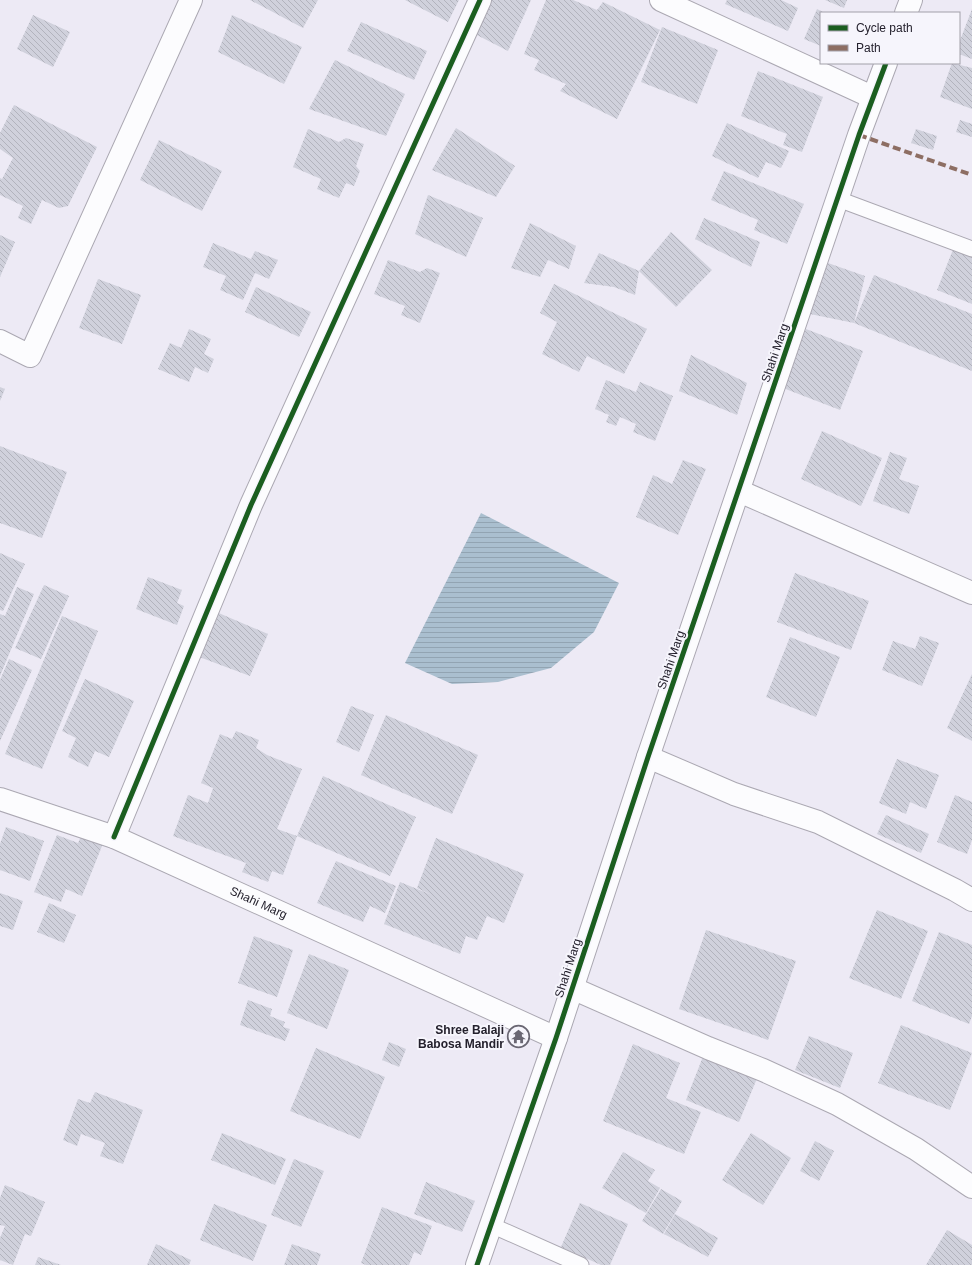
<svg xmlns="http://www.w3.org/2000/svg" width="972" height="1265" viewBox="0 0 972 1265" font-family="Helvetica,sans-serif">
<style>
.water{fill:url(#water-rules)}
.building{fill:url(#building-back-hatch)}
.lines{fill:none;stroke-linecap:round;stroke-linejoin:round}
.service-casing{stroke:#aba8b2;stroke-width:17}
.minor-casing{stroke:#aba8b2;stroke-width:24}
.tertiary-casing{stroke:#aba8b2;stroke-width:24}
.service{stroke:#fcfcfe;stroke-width:15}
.minor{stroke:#fcfcfe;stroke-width:22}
.tertiary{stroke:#fcfcfe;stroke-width:22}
.quiet{stroke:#8d6e63;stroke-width:4;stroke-dasharray:8 4;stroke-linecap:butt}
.cycleway-casing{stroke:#f6f5fc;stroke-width:8}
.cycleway{stroke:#1b5e20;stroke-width:5}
.labels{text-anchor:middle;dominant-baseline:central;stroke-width:4;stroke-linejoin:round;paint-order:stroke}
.street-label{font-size:12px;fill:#24212d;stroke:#f6f5fc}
.poi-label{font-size:12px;font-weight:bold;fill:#24212d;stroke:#f6f5fc;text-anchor:end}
</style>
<defs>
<pattern id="water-rules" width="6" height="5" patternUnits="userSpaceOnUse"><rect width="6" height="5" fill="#aabfcf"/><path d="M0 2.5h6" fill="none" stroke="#92a4b2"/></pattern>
<pattern id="building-back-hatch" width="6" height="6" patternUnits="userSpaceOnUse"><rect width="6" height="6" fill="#d0d1dc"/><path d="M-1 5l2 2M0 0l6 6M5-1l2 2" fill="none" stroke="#b2b3bd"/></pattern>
</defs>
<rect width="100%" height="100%" fill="#edeaf5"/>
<polygon class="water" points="481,513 619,583 594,632 551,668 498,682 452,684 405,663"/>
<g class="building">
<polygon points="250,0 318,0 303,28"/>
<polygon points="405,0 459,0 448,22"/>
<polygon points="492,0 531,0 508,51 475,34"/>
<polygon points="546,0 573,0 597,10 603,2 660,30 617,119 560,91 566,84 534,70 539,60 524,54"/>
<polygon points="727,0 781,0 798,8 788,31 725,4"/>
<polygon points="825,0 847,0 844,8"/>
<polygon points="817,9 825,13 821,13 821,46 804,39"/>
<polygon points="972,9 972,59 959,54 959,43"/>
<polygon points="33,15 70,32 53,67 17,49"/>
<polygon points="232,15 302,47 284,84 218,52"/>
<polygon points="361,22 427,51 414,80 347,51"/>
<polygon points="662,27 718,50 697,104 641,82"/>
<polygon points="335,60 405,94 386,136 309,109"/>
<polygon points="952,63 972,68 972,109 940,97"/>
<polygon points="758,71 823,97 802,152 783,145 787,134 741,116"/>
<polygon points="14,105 97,147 68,206 59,208 42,200 31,224 18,218 23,206 0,195 0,178 2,179 13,158 0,149 0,133"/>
<polygon points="960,120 972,124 972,137 956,132"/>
<polygon points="727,123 789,151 781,168 766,162 758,178 712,156"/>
<polygon points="456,128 515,166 496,197 432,170"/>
<polygon points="308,129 339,142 346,138 364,144 356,166 360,171 354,186 346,183 339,198 317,189 321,179 293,167"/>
<polygon points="916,129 937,136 933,150 911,143"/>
<polygon points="159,140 222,171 202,211 140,180"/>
<polygon points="724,171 804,204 787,244 754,230 758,220 711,200"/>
<polygon points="428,195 483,218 466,257 415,234"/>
<polygon points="704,218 760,242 751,267 695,239"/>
<polygon points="530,223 576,246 569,269 548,260 540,277 511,268"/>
<polygon points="671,232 712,270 676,307 639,271"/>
<polygon points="0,235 15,242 0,277"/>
<polygon points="213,243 251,259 255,251 278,260 269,279 255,273 243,300 220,290 226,276 203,267"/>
<polygon points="954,247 972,255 972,304 937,290"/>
<polygon points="599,253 639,271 635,295 614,287 584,283"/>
<polygon points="388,260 420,272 427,268 440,273 420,323 401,315 405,306 374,294"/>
<polygon points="828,263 865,276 854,323 810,314"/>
<polygon points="874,275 972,314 972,371 854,323"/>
<polygon points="98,279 141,295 122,344 79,328"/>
<polygon points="554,284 647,329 624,374 587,356 579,372 542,354 557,322 540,313"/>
<polygon points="256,287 311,312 299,337 245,312"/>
<polygon points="189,329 211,339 204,354 214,359 208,373 195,367 189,382 158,369 170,343 181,348"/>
<polygon points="806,329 863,351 840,410 783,388"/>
<polygon points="691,355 747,383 737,415 679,391"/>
<polygon points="606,380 636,392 640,382 673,396 655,441 633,432 636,424 620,417 616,426 606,422 609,415 595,409"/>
<polygon points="0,387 5,389 0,401"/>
<polygon points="822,431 882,458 861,506 801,479"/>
<polygon points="0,446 67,472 42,538 0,523"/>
<polygon points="890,452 907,458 899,479 919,486 909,514 873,501"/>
<polygon points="683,460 706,469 678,535 636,517 653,475 672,484"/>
<polygon points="0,553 25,564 3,611 0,610"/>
<polygon points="795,573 869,601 851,650 777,622"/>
<polygon points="148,577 182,590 177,603 184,606 177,625 136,609"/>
<polygon points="44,585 69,596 41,659 15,648"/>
<polygon points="17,587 34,594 0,676 0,614 5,616"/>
<polygon points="214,611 268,634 250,676 194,655"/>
<polygon points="62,616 98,631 42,769 5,754"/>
<polygon points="920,636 939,643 922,686 882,670 893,641 915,649"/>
<polygon points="790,637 840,657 816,717 766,697"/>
<polygon points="9,659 32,670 0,741 0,680"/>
<polygon points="972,674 972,741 947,728"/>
<polygon points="85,679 134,701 109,757 95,751 88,767 68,757 76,738 62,731"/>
<polygon points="351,706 374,715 359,752 336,742"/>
<polygon points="386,715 478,755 452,814 361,775"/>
<polygon points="236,731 259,740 256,748 267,755 302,769 277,829 297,836 323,776 416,817 390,876 297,836 283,875 272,871 268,882 242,872 246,863 173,836 188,795 208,803 213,788 201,783 220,734 232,739"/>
<polygon points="897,759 939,775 926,809 910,802 906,814 879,803"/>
<polygon points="955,795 972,802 972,840 967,854 937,842"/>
<polygon points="886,815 929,834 921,853 877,834"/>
<polygon points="6,827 44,841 30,881 0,870 0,844"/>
<polygon points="83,832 104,841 82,896 66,889 61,902 34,892 57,835 78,843"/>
<polygon points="436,838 524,874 504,923 487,916 477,940 466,936 460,954 384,924 400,882 432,895 417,888"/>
<polygon points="336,861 396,886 385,913 370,906 363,922 317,903"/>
<polygon points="0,893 23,901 13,930 0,926"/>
<polygon points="49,903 76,915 64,943 37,932"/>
<polygon points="877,910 928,931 901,999 849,978"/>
<polygon points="706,930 796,961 768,1040 679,1009"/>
<polygon points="939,932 972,945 972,1016 969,1024 912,1001"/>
<polygon points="254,936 293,950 277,997 238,983"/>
<polygon points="309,954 349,970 327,1029 287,1013"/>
<polygon points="248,1000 272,1009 270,1016 285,1022 283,1027 290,1029 285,1041 240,1025"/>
<polygon points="901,1025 972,1053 950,1110 878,1083"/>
<polygon points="809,1036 853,1053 840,1088 795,1070"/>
<polygon points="389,1042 406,1049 399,1067 382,1060"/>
<polygon points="633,1044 680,1063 666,1098 701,1112 684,1154 603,1121"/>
<polygon points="316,1048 385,1077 360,1139 290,1111"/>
<polygon points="704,1054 758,1076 739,1122 686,1100"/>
<polygon points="95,1092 143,1110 123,1164 100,1156 105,1143 81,1134 77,1146 63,1140 78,1099 90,1103"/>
<polygon points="222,1133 286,1159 275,1185 211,1160"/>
<polygon points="751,1133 791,1158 763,1205 722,1180"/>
<polygon points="815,1141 834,1151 819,1181 800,1171"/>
<polygon points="623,1152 655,1170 648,1181 660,1188 646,1213 602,1188"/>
<polygon points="294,1159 324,1171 301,1227 271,1215"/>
<polygon points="426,1182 475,1201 462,1232 414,1214"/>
<polygon points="5,1185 45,1202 31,1236 25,1234 13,1265 0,1260 0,1238 5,1226 0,1225 0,1198"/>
<polygon points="661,1189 682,1201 663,1234 642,1221"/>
<polygon points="580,1203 628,1224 610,1265 601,1265 561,1247"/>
<polygon points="214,1204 267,1225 253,1261 200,1240"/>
<polygon points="382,1207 432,1226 421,1255 414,1252 409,1265 366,1265 361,1263"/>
<polygon points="675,1214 718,1238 708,1257 664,1234"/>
<polygon points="947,1230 972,1245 972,1265 926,1265"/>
<polygon points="156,1244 191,1260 189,1265 147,1265"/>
<polygon points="292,1244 321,1254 317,1265 284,1265"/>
<polygon points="38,1257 61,1265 35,1265"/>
</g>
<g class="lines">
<defs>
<g id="service">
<polyline points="838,199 972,249"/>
<polyline points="491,1225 581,1265"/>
</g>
<g id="minor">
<polyline points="0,341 30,356 191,0"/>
<polyline points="739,491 972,593"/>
<polyline points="648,757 734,794 818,822 955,890 972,900"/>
<path id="s1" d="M 0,799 L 114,837 L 556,1038"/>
<polyline points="114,837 251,505 480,0"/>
<polyline points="572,988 708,1048 763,1070 837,1104 916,1149 972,1187"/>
</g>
<g id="tertiary">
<polyline points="661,0 872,97"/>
<polyline points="906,13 911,0"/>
<polyline points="477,1265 556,1038 648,757 859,135 886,63"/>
</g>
</defs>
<use href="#service" class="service-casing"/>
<use href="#minor" class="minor-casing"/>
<use href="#tertiary" class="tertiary-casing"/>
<use href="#service" class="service"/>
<use href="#minor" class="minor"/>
<use href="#tertiary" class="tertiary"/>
<polyline class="quiet" points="859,135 972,175"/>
<defs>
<g id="cycleway">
<polyline points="114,837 251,505 480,0"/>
<polyline points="477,1265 556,1038 648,757 859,135 886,63"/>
</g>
</defs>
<use href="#cycleway" class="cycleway-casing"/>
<use href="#cycleway" class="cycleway"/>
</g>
<defs>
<symbol id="temple-ring" viewBox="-11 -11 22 22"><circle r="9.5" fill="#f6f5fc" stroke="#6a6773" stroke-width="1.5"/><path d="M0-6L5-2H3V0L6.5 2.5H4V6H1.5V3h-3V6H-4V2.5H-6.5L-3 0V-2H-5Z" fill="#6a6773"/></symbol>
</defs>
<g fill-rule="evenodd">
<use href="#temple-ring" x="506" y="1024" width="25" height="25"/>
</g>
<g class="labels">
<g class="street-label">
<text transform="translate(775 353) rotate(-71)">Shahi Marg</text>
<text transform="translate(671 660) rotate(-71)">Shahi Marg</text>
<text stroke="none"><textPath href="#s1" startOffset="279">Shahi Marg</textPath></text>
<text transform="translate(568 968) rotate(-72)">Shahi Marg</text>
</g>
<g class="poi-label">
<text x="504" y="1030">Shree Balaji<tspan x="504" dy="14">Babosa Mandir</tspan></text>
</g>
</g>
<rect x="820" y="12" width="140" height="52" fill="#f6f5fc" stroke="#a2a0a9"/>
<rect x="828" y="25" width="20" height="6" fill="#1b5e20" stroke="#a2a0a9"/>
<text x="856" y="32" font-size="12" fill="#24212d">Cycle path</text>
<rect x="828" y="45" width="20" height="6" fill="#8d6e63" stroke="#a2a0a9"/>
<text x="856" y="52" font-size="12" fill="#24212d">Path</text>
</svg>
